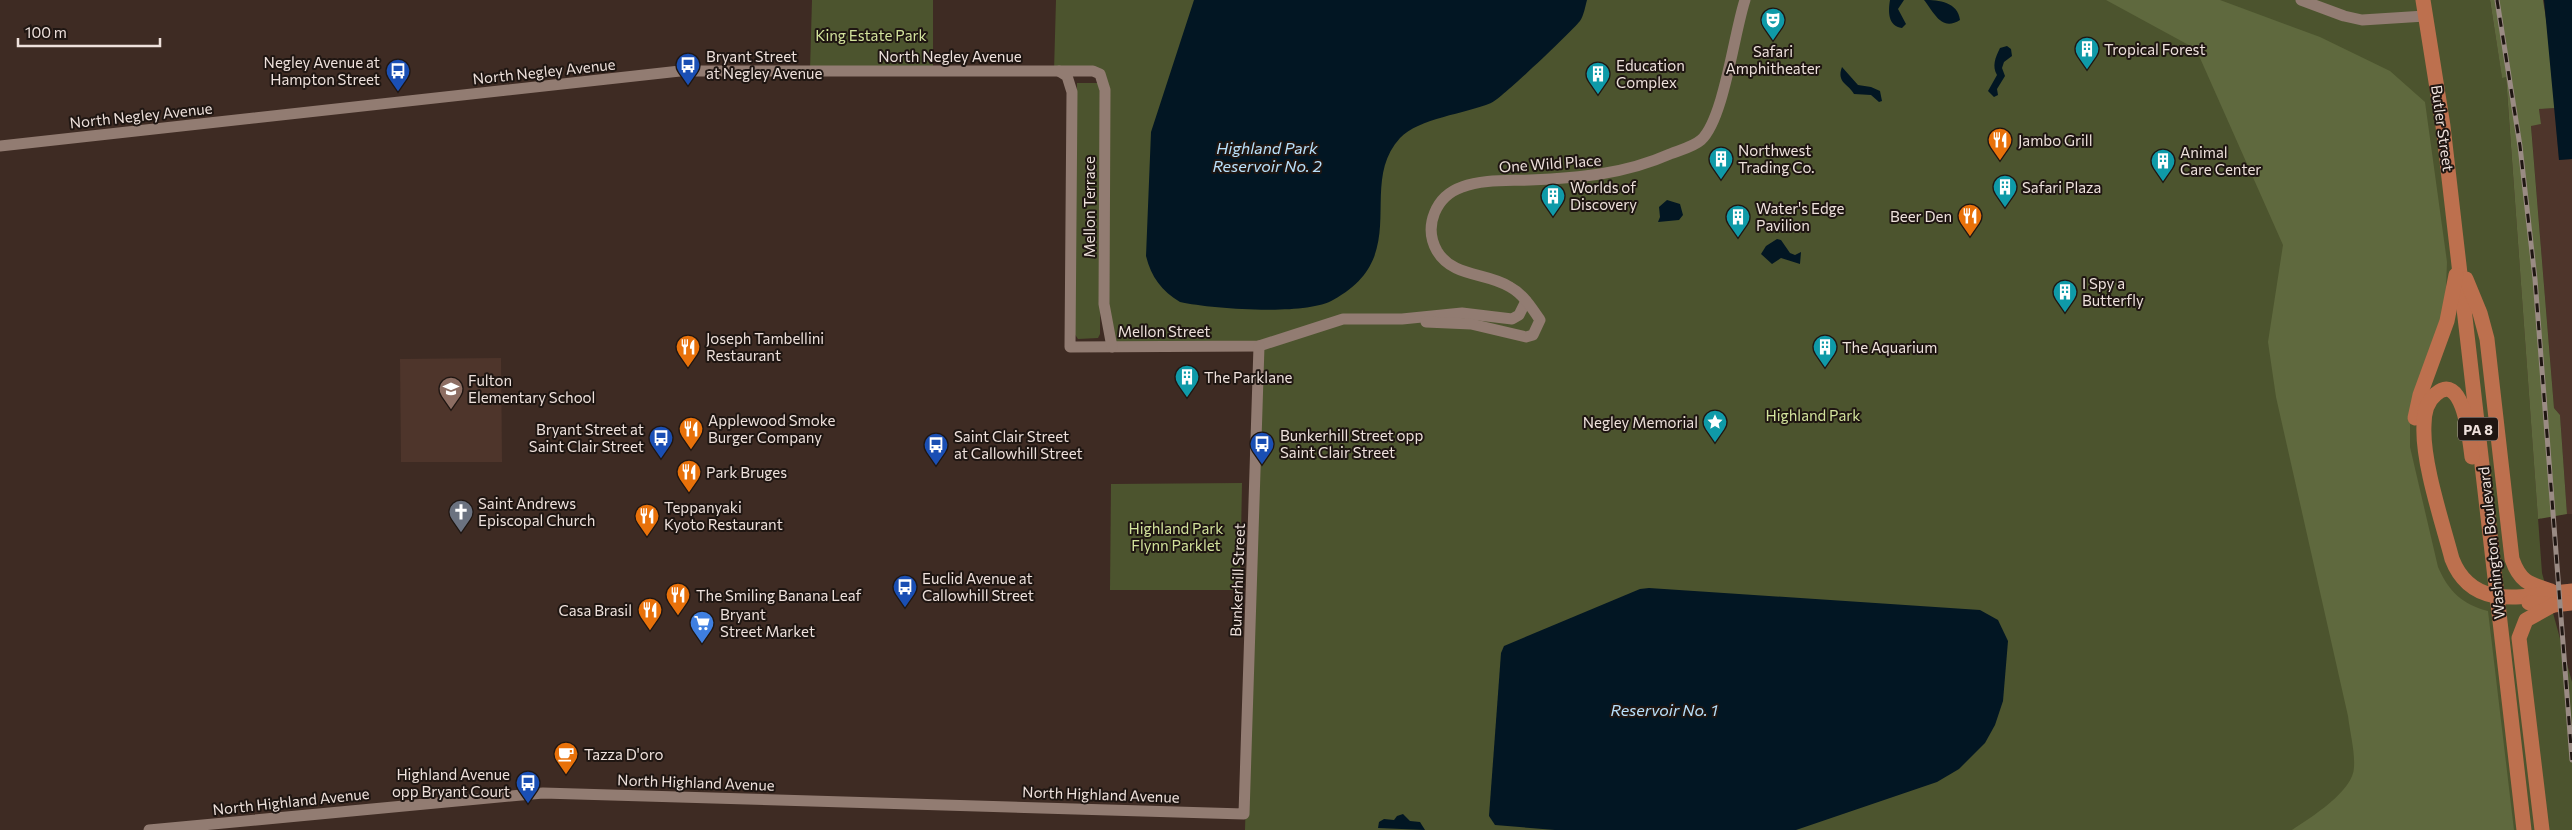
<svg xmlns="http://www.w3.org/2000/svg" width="2572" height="830" viewBox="0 0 2572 830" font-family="Commissioner,sans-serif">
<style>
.built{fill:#4e352b}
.green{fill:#4c542e}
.forest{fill:#5f693e}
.water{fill:#021623}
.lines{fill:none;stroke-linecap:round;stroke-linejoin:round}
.secondary{stroke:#927c72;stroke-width:11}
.highway{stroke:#bd704e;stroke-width:15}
.rail-casing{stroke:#9a8b84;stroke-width:5}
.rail{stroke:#1f1612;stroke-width:3;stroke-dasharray:9;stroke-linecap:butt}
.labels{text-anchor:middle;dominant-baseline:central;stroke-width:4;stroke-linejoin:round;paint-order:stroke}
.shield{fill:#1f1612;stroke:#b0a49f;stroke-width:1}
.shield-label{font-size:14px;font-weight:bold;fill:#eee1dc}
.park-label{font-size:15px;fill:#d3e39c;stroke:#1f1612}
.poi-label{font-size:15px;fill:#eee1dc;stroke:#1f1612;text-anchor:start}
.street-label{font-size:15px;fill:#eee1dc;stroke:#1f1612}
.water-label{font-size:16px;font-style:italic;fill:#b9e1fc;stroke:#1f1612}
</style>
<rect width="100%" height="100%" fill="#3e2b23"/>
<g class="built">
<polygon points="2555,108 2559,160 2572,159 2572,514 2567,514 2560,415 2554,408 2531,125 2541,124 2539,109"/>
<polygon points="501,358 502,462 401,462 400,359"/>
</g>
<g class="green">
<polygon points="812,0 933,0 933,71 810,70"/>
<polygon points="1056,0 2490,0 2502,77 2506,77 2542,573 2572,682 2572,830 1245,830 1259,346 1112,347 1104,304 1102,77 1054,71"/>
<polygon points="1077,83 1098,83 1101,96 1100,334 1098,338 1078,339 1074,333"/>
<polygon points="1242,483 1240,590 1110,590 1111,484"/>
</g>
<g class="forest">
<path d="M 2106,0 L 2220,0 L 2320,37 L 2390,71 L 2425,102 L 2447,262 L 2445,311 L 2412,409 L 2410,424 L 2410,447 L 2438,567 C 2449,592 2462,604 2488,611 L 2514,830 L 2292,830 C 2310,818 2354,791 2354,767 C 2355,751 2350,733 2348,716 L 2276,397 L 2268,342 L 2283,245 L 2196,49 Z"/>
<polygon points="2490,0 2543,0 2549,37 2555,108 2539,109 2541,124 2531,126 2554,408 2560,415 2567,514 2538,519 2506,77 2502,78"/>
</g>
<g class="water">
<path d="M 1194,0 L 1587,0 C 1585,7 1584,15 1580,21 C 1572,31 1500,100 1491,103 C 1465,114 1419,118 1400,138 C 1356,186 1414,256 1333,300 C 1306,316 1212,309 1180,302 C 1162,291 1151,277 1146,256 L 1151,132 Z"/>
<path d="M 1890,0 L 1904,0 L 1898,9 L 1906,24 L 1902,28 C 1888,26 1888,12 1890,0 Z"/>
<path d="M 1924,0 C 1939,0 1958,2 1960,20 C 1941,32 1934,12 1924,0 Z"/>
<polygon points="2544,0 2572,0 2572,159 2559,160"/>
<path d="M 2007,46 L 2011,49 L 2012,56 L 2004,62 L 2002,68 L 2005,76 L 1997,89 L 1998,95 L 1994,97 L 1988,91 L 1997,75 C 1992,66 1995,58 2000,48 Z"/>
<path d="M 1842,67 L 1858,85 L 1871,87 L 1880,91 L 1882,101 L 1879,102 L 1871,95 L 1854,94 C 1849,84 1836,83 1842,67 Z"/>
<polygon points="1667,200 1680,204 1683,215 1679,220 1658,222 1660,217 1659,207"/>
<polygon points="1777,239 1781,240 1790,253 1795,255 1801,252 1800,264 1781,258 1772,264 1761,254 1766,246"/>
<polygon points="1649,588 1980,610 1998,620 2008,641 2003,701 1995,725 1985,743 1959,769 1937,782 1796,830 1555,830 1495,825 1489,816 1501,653 1504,646 1640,589"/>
<polygon points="1403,814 1410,821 1420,822 1425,830 1378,828 1379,822 1384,819 1394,820 1397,816"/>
</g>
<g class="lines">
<g class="secondary">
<polyline points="2301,0 2344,16 2362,20 2425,16"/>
<polyline points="1059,71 1067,76 1072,92 1070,347 1259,346 1343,319 1402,319 1462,313 1512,319 1519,315 1526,301"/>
<polyline points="0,146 680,71 1093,71 1100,74 1105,90 1104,304 1112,347"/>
<path d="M 1426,322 L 1471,324 L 1526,337 L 1533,335 L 1540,320 C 1532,308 1523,294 1510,287 C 1487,272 1453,278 1437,251 C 1423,226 1436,196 1462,187 C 1483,179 1508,181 1530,180 C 1579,178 1625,174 1670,154 C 1680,150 1693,147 1701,140 C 1724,119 1734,33 1745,0"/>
<polyline points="149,830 543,793 1244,814 1259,346"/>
</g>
<g class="highway">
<polyline points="2423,0 2443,126 2524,830"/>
<path d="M 2466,279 L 2480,313 L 2487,339 L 2512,559 C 2520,582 2529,584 2551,591"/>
<polyline points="2415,418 2420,395 2447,321 2456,275"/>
<path d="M 2472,457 C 2470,444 2464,370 2436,394 C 2427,401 2424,414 2424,425 C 2422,462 2442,521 2452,559 C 2473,613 2527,595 2572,591"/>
<polyline points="2529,603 2554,605 2572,603"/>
<polyline points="2542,830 2519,638 2526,620 2553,605"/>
</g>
<defs>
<polyline id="rail" points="2497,0 2520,146 2535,279 2572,760"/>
</defs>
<use href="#rail" class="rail-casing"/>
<use href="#rail" class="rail"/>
</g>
<defs>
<symbol id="theatre-pin" viewBox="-11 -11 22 30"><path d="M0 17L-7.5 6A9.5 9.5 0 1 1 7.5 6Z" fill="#0f9aa8" stroke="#1f1612"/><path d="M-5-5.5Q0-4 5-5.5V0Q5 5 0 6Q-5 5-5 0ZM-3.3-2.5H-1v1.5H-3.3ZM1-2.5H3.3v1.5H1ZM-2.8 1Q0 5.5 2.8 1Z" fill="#fff"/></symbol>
<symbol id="building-pin" viewBox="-11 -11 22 30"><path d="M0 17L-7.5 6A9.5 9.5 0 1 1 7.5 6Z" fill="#0f9aa8" stroke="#1f1612"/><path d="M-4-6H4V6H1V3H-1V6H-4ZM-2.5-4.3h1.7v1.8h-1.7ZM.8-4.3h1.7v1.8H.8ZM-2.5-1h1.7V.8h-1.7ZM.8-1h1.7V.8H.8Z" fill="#fff"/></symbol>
<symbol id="bus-pin" viewBox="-11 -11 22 30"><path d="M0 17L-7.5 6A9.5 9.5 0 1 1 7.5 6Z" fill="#1a4fb4" stroke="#1f1612"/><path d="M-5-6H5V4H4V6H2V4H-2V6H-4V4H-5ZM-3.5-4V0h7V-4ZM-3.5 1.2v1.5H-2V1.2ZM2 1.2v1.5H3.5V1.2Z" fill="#fff"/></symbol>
<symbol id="restaurant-pin" viewBox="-11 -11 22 30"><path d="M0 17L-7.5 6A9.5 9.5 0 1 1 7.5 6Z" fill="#e8710a" stroke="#1f1612"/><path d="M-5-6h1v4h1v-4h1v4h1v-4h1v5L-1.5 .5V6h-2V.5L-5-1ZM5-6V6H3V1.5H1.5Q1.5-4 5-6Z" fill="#fff"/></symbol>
<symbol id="school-pin" viewBox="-11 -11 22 30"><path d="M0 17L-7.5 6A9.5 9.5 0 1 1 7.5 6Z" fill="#8d6e63" stroke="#1f1612"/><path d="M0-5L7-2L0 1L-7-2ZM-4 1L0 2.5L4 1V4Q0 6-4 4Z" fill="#fff"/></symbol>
<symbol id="sight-pin" viewBox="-11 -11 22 30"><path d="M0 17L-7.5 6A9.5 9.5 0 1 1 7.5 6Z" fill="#0f9aa8" stroke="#1f1612"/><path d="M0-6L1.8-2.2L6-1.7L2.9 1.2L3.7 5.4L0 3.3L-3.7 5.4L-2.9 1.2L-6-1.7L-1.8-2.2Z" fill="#fff"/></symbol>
<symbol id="church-pin" viewBox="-11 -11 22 30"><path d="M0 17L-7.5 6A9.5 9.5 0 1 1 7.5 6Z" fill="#6b7280" stroke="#1f1612"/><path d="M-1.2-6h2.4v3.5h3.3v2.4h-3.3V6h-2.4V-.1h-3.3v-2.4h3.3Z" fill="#fff"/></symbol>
<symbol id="supermarket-pin" viewBox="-11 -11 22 30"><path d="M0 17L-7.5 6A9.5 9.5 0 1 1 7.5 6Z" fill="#3f7fe0" stroke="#1f1612"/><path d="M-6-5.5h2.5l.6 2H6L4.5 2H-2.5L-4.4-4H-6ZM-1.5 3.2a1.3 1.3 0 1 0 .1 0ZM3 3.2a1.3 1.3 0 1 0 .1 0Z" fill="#fff"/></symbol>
<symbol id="cafe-pin" viewBox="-11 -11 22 30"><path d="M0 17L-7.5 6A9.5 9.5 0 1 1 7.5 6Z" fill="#e8710a" stroke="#1f1612"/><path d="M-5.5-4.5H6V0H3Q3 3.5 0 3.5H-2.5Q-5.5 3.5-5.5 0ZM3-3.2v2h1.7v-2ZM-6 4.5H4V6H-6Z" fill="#fff"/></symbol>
</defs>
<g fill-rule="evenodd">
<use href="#theatre-pin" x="1759" y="6" width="28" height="38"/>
<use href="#building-pin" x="2073" y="35" width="28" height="38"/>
<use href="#bus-pin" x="674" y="51" width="28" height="38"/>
<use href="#bus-pin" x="384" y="57" width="28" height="38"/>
<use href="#building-pin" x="1584" y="60" width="28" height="38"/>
<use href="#restaurant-pin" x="1986" y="126" width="28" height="38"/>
<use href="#building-pin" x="1707" y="145" width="28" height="38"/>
<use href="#building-pin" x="2149" y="147" width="28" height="38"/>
<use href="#building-pin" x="1991" y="173" width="28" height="38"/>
<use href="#building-pin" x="1539" y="182" width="28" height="38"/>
<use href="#restaurant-pin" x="1956" y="202" width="28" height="38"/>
<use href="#building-pin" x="1724" y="203" width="28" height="38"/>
<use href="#building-pin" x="2051" y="278" width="28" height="38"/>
<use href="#restaurant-pin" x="674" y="333" width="28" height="38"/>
<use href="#building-pin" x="1811" y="333" width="28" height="38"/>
<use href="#building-pin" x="1173" y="363" width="28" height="38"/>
<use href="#school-pin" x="437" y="375" width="28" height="38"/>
<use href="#sight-pin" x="1701" y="408" width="28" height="38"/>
<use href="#restaurant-pin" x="677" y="415" width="28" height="38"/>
<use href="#bus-pin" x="647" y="424" width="28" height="38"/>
<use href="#bus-pin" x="1248" y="430" width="28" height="38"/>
<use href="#bus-pin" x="922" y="431" width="28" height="38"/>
<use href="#restaurant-pin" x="675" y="458" width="28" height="38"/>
<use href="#church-pin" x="447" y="498" width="28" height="38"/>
<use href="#restaurant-pin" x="633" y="502" width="28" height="38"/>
<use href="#bus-pin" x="891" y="573" width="28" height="38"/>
<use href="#restaurant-pin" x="664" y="581" width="28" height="38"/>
<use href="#restaurant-pin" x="636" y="596" width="28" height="38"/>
<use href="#supermarket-pin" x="688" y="609" width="28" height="38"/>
<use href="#cafe-pin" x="552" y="740" width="28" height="38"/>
<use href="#bus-pin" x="514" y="769" width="28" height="38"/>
</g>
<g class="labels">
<rect class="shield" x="2458" y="417.5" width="40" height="23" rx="4"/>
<g class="shield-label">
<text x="2478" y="429">PA 8</text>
</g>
<g class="park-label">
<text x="871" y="35">King Estate Park</text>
<text x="1813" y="415">Highland Park</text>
<text x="1176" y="528">Highland Park<tspan x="1176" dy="17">Flynn Parklet</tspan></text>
</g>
<g class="poi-label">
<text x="2104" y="49">Tropical Forest</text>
<text x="1773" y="51" text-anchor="middle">Safari<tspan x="1773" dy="17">Amphitheater</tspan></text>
<text x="706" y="56">Bryant Street<tspan x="706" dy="17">at Negley Avenue</tspan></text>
<text x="380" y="62" text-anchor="end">Negley Avenue at<tspan x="380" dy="17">Hampton Street</tspan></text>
<text x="1616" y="65">Education<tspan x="1616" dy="17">Complex</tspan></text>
<text x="2018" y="140">Jambo Grill</text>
<text x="1738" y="150">Northwest<tspan x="1738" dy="17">Trading Co.</tspan></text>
<text x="2180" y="152">Animal<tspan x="2180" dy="17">Care Center</tspan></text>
<text x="1570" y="187">Worlds of<tspan x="1570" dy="17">Discovery</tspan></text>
<text x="2022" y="187">Safari Plaza</text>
<text x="1756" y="208">Water's Edge<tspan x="1756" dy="17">Pavilion</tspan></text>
<text x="1952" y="216" text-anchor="end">Beer Den</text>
<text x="2082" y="283">I Spy a<tspan x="2082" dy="17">Butterfly</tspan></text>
<text x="706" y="338">Joseph Tambellini<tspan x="706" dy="17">Restaurant</tspan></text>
<text x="1842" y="347">The Aquarium</text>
<text x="1204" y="377">The Parklane</text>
<text x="468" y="380">Fulton<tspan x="468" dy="17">Elementary School</tspan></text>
<text x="708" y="420">Applewood Smoke<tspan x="708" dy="17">Burger Company</tspan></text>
<text x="1698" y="422" text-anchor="end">Negley Memorial</text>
<text x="644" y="429" text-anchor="end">Bryant Street at<tspan x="644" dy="17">Saint Clair Street</tspan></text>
<text x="1280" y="435">Bunkerhill Street opp<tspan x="1280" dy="17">Saint Clair Street</tspan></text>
<text x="954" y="436">Saint Clair Street<tspan x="954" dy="17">at Callowhill Street</tspan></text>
<text x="706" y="472">Park Bruges</text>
<text x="478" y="503">Saint Andrews<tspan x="478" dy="17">Episcopal Church</tspan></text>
<text x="664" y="507">Teppanyaki<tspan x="664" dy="17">Kyoto Restaurant</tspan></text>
<text x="922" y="578">Euclid Avenue at<tspan x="922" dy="17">Callowhill Street</tspan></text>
<text x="696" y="595">The Smiling Banana Leaf</text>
<text x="632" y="610" text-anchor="end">Casa Brasil</text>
<text x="720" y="614">Bryant<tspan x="720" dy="17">Street Market</tspan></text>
<text x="584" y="754">Tazza D'oro</text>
<text x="510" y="774" text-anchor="end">Highland Avenue<tspan x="510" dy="17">opp Bryant Court</tspan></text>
</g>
<g class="street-label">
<text x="950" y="56">North Negley Avenue</text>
<text transform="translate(544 71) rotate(-6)">North Negley Avenue</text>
<text transform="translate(141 115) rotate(-6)">North Negley Avenue</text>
<text transform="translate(2443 128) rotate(82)">Butler Street</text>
<text transform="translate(1550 163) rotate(-4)">One Wild Place</text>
<text transform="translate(1089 207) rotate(-90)">Mellon Terrace</text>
<text x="1164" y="331">Mellon Street</text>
<text transform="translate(2491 543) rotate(-96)">Washington Boulevard</text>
<text transform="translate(1237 580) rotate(-88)">Bunkerhill Street</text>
<text transform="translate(696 782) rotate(2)">North Highland Avenue</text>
<text transform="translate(1101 794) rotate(2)">North Highland Avenue</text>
<text transform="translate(291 801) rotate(-6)">North Highland Avenue</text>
</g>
<g class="water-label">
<text x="1267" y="147">Highland Park<tspan x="1267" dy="18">Reservoir No. 2</tspan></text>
<text x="1664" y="709">Reservoir No. 1</text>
</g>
</g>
<path d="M18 38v8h142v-8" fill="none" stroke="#eee1dc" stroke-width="2.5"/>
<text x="25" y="38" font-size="15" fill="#eee1dc" stroke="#1f1612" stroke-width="4" paint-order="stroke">100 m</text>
</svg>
